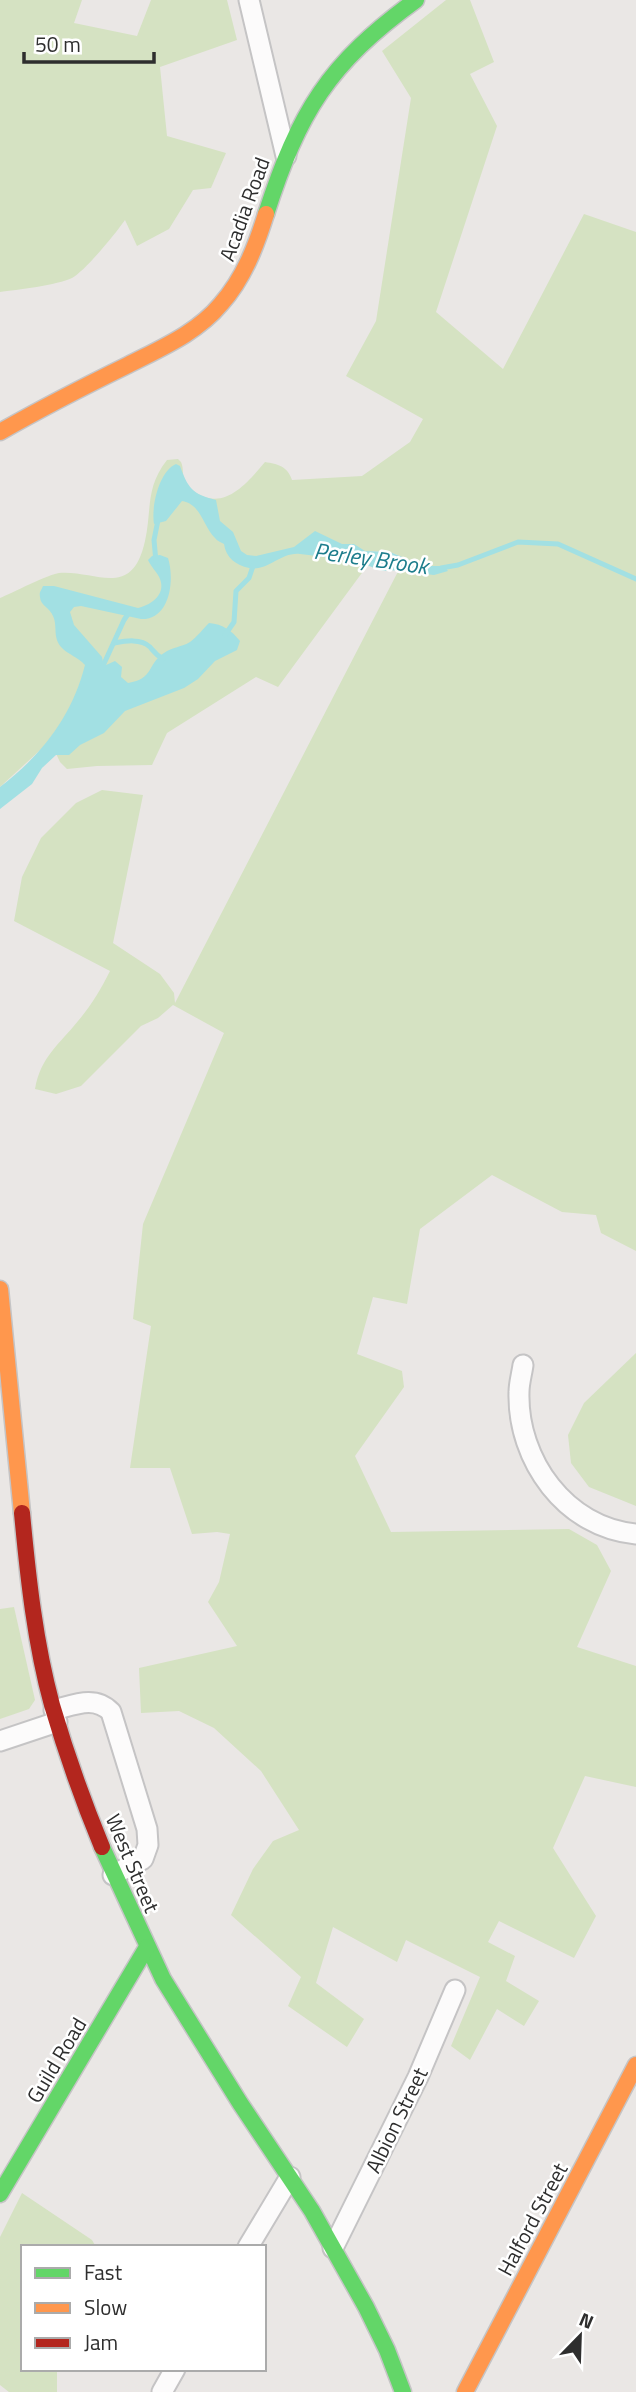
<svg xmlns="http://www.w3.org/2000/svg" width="636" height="2392" viewBox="0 0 636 2392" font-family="'Titillium Web',sans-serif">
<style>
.green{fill:#d5e2c2}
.water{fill:#a2e0e3}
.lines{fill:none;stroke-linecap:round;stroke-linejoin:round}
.stream{stroke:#a2e0e3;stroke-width:5}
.street-casing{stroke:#c5c4c5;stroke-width:23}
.fast-casing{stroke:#c5c4c5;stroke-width:19}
.slow-casing{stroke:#c5c4c5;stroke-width:19}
.jam-casing{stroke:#c5c4c5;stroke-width:19}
.street{stroke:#fcfbfb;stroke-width:19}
.fast{stroke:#63d668;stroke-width:16}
.slow{stroke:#ff974d;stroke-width:16}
.jam{stroke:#b3261e;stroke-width:16}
.labels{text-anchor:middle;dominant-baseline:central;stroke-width:5;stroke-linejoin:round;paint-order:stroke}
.street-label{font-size:21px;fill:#2e2e2e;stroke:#fff}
.water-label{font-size:23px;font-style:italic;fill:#1d7d8c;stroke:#fff}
</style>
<rect width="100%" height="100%" fill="#eae7e5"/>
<g class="green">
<path d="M 0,0 L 82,0 L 74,23 L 137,36 L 151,0 L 227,0 L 237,40 L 160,67 L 167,136 L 226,153 L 211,188 L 193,190 L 169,229 L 137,246 L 125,220 C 116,233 85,271 72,278 C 58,285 16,290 0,292 Z"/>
<path d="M 446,0 L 470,0 L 494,62 L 470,74 L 497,126 L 436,312 L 503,369 L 584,214 L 636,232 L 636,1251 L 601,1233 L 596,1215 L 562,1212 L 492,1175 L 420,1229 L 407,1304 L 373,1297 L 357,1354 L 402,1371 L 404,1387 L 355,1456 L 391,1532 L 569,1529 L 597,1545 L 611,1571 L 577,1647 L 636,1666 L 636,1787 L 585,1776 L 553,1848 L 596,1916 L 574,1958 L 499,1921 L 488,1942 L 515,1956 L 506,1981 L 539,2001 L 524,2026 L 497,2009 L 470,2060 L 451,2046 L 480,1977 L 406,1940 L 397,1962 L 333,1927 L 316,1983 L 364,2019 L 347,2047 L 288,2006 L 301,1977 L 231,1915 L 253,1869 L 273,1841 L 299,1830 L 261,1771 L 214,1728 L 179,1711 L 141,1713 L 139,1668 L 237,1646 L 208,1602 L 219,1582 L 230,1534 L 217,1532 L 192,1534 L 170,1468 L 130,1468 L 151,1326 L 133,1319 L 143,1224 L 224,1033 L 173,1005 L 158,1018 L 141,1026 L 81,1086 L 56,1094 L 35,1089 C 41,1056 59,1045 78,1021 C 91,1006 101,989 110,971 L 14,921 L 22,877 L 41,838 L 76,803 L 102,790 L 143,795 L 113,943 L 160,974 L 174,993 L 175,1003 L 405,558 L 390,552 L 365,551 L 356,562 L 367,566 L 278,687 L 256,677 L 167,733 L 152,765 L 97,766 L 67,769 L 60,762 L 50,741 L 0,787 L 0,598 C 12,593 49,574 59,573 C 96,570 132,600 145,541 C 152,510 145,488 167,460 L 178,459 L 181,462 C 184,468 182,477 185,483 C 188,488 193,491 198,494 C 226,510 248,482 265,462 C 278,464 287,466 292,480 L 362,476 L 410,442 L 423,419 L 346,376 L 376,321 L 411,98 L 382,51 Z"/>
<polygon points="636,1353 636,1506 589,1487 571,1463 568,1435 584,1403"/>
<polygon points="14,1607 35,1700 29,1709 0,1719 0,1609"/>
<polygon points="22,2193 92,2240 96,2247 23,2247 23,2369 57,2369 57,2392 9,2392 0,2385 0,2237"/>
</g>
<g class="water">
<path d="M 176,464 L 180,466 C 188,488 192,494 216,500 L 220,521 L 233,532 L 241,551 L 247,555 L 256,556 L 294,547 L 315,531 L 342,544 L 354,544 L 365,551 L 390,552 L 419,564 L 430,566 L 444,566 L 448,571 L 434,575 L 390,570 C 382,572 377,569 369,566 C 347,559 323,557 300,554 C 280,552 268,572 249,568 C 236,565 226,558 224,544 C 221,542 217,541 215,538 C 203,526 201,504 182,501 L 166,521 L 154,524 C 151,507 159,471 176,464 Z"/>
<path d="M 160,555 L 168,558 C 175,580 170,620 141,619 L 81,606 L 74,607 L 70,612 L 74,625 L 102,657 L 103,662 L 106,665 L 115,661 L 122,667 L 121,677 L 128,683 C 154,679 147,664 164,653 C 172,647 182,647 190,642 C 197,637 203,629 209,623 C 223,624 232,631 240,641 L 237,650 L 215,661 L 198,679 L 184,688 L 125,711 L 104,733 L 80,745 L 69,755 L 56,755 L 42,768 L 32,784 L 0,809 L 0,787 C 42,755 72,716 85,665 C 78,657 69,655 62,648 C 52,637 58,627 53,616 C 50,608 40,605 40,597 C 39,592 41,591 43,586 L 54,586 L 138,608 C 151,605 166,595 160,579 C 158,573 151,567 148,560 L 152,556 Z"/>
</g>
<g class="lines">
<g class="stream">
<polyline points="156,562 154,540 158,520"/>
<polyline points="441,568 458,565 518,542 558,544 636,579"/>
<polyline points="225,635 234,622 236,591 249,578 254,563"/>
<path d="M 114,643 C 125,641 141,638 150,647 C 155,653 156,655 163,659"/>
<polyline points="102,668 124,620 128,614"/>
</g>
<defs>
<g id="street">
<polyline points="249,0 286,156"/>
<path d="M 523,1365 C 522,1373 519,1383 519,1392 C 517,1460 566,1528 636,1534"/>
<path d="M 54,1710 C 74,1705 95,1695 111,1712 L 147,1829 L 148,1845 L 143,1859 L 113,1875"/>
<polyline points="0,1741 57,1722"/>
<polyline points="248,2247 290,2177"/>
<polyline points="333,2248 418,2077 455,1990"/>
<polyline points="162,2392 175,2369"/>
</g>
<g id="fast">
<path d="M 266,214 C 299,112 328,64 416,0"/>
<polyline points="102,1847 163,1979 240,2103 312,2211 366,2307 387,2350 403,2392"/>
<polyline points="0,2194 147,1947"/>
</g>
<g id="slow">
<path d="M 0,432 C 42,408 85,386 128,365 C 161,348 197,333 221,304 C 244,278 256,246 266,214"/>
<polyline points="0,1289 22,1513"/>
<polyline points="465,2392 636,2065"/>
</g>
<path id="jam" d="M 22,1513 C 28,1577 35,1643 52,1705 C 66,1753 83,1801 102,1847"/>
</defs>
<use href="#street" class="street-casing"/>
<use href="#fast" class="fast-casing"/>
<use href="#slow" class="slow-casing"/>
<use href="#jam" class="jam-casing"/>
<use href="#street" class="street"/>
<use href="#fast" class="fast"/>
<use href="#slow" class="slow"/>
<use href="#jam" class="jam"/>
</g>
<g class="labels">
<g class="street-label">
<text transform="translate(244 209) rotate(-70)">Acadia Road</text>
<text transform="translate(133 1863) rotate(67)">West Street</text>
<text transform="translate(56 2060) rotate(-59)">Guild Road</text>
<text transform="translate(396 2120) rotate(-64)">Albion Street</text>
<text transform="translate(532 2219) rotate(-62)">Halford Street</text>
</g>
<g class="water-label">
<text transform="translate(371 558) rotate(8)">Perley Brook</text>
</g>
</g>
<rect x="21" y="2245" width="245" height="126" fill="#ffffff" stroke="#ababab" stroke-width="2"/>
<rect x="35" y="2268" width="35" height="10" fill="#63d668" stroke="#ababab" stroke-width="2"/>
<text x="84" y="2280" font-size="21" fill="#2e2e2e">Fast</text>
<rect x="35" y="2303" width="35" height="10" fill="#ff974d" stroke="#ababab" stroke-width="2"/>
<text x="84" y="2315" font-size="21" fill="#2e2e2e">Slow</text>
<rect x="35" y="2338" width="35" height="10" fill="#b3261e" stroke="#ababab" stroke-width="2"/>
<text x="84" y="2350" font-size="21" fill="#2e2e2e">Jam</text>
<g transform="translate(580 2336) rotate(23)" stroke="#ffffff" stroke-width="5" paint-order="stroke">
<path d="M0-5L12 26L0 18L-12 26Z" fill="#2e2e2e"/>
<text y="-10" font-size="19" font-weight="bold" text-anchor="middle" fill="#2e2e2e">N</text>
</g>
<path d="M24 52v10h130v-10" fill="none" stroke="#2e2e2e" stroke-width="3.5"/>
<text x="35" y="52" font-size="21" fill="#2e2e2e" stroke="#ffffff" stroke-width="5" paint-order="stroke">50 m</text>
</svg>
